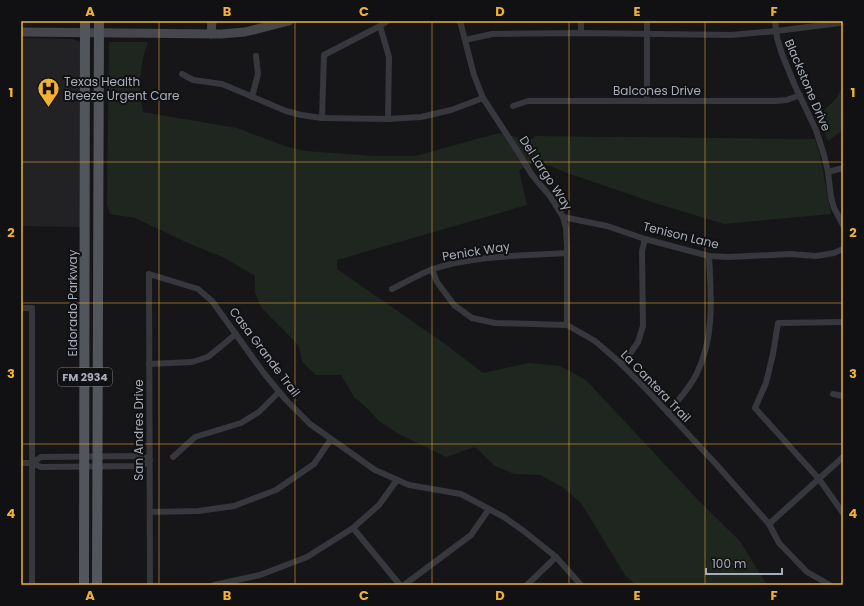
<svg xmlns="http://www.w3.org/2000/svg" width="864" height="606" viewBox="0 0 864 606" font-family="Poppins,sans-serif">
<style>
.built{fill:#222225}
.green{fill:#1e261f}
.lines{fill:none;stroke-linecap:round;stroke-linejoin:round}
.minor{stroke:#37383d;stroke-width:6}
.secondary{stroke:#45474d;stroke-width:9}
.primary{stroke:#53555c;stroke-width:10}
.grid{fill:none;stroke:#f2b134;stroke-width:1;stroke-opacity:0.55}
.labels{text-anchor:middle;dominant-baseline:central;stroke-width:4;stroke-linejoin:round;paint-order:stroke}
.shield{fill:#111113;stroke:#7b7e86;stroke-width:1}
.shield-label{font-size:11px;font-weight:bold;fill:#a8adb8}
.poi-label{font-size:12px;fill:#a8adb8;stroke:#111113;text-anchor:start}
.street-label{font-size:12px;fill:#a8adb8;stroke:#111113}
.neatline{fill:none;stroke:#f2b134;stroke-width:1.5}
.grid-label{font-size:13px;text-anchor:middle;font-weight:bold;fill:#f2b134}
</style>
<rect width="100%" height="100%" fill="#161618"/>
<polygon class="built" points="21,38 73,39 80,42 80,227 21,226"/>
<g class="green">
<polygon points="109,42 148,42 143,58 139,85 143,112 237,128 285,146 305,151 375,156 415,156 499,133 530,140 536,136 815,139 820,155 831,214 724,224 658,204 570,174 537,161 519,170 527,205 337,260 337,269 448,346 483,373 529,363 560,366 586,380 699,501 740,541 767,585 636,585 625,575 581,503 562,487 540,475 514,474 495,466 475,447 446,457 397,433 378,420 365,406 354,397 341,375 316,375 302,362 299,346 261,307 255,293 255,276 225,258 190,244 135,218 110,214 107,204"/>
<polygon points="843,86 843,130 828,141 818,116 836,99"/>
</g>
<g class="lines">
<g class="minor">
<polyline points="460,21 474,75 483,98 520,155 532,175 550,196 563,217 566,228 567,246 567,325"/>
<polyline points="775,21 777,38 782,54 795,86 816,130 824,155 828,172 831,197 834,208 843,225"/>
<polyline points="380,26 389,57 388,119"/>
<polyline points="581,33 581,21"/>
<polyline points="465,40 492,34 581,33 731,35 776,31 840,23 843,21"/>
<polyline points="182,74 193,80 222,84 286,111 301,115 322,118 388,119 421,117 451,110 483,98"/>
<polyline points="252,97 258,74 256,56"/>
<polyline points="647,101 647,21"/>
<polyline points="513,106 528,101 775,101 787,100 800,95"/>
<polyline points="322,118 324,55 380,26 387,21"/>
<polyline points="828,172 843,168"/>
<polyline points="563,217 607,226 645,239 709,256 728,257 791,254 816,256 834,253 843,249"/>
<polyline points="432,269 437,282 454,305 472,318 495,323 567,325 595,341 617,360 646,389 715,463 769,524 779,543 807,572 830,585"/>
<path d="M 392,289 C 405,283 419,274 433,269 C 476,255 523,256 567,253"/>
<polyline points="21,308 32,308 32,585"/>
<polyline points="843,322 778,323 773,354 766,383 755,408 819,479 843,513"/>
<polyline points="149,364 192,362 208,357 236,334"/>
<polyline points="621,364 629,355 638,342 643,326 642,251 645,239"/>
<polyline points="833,394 843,396"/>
<path d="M 668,413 C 678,400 690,388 697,373 C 715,336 711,296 709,256"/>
<polyline points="173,457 195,437 241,423 259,412 279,392"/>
<polyline points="21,463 32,463 41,467 142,466 150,460 142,456 41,457 32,463"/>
<polyline points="150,512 198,511 234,506 276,490 314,464 331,439"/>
<polyline points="769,524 843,457"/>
<polyline points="353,528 400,585"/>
<polyline points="150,585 149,274 198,289 212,301 263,372 286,400 310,424 375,470 409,485 461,494 504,517 525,532 556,557 581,585"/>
<polyline points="214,585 260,575 307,557 353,528 379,505 397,480"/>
<polyline points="404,585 471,535 489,509"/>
<polyline points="527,585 556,557"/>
</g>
<g class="secondary">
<polyline points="21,32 221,34 245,32 289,21"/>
<polyline points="211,34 212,21"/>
</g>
<g class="primary">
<polyline points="84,585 85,21"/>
<polyline points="97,585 99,21"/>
</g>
</g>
<path class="grid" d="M 159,21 L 159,585M 295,21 L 295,585M 432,21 L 432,585M 569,21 L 569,585M 705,21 L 705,585M 21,162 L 843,162M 21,303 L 843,303M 21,444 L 843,444"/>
<defs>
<symbol id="hospital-pin" viewBox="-11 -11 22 30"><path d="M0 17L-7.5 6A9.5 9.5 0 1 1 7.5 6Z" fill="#f2b134" stroke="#111113"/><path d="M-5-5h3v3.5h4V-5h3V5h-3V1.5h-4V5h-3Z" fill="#111"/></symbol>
</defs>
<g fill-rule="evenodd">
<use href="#hospital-pin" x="36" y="76" width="25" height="34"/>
</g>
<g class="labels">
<rect class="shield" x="58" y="368" width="54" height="18" rx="3"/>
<g class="shield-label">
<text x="85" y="377">FM 2934</text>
</g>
<g class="poi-label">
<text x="64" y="81">Texas Health<tspan x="64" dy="14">Breeze Urgent Care</tspan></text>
</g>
<g class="street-label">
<text transform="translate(808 85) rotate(67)">Blackstone Drive</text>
<text x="657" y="90">Balcones Drive</text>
<text transform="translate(546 173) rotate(57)">Del Largo Way</text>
<text transform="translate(681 235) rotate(14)">Tenison Lane</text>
<text transform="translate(476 251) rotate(-9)">Penick Way</text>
<text transform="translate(72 303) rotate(-90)">Eldorado Parkway</text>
<text transform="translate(265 352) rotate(53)">Casa Grande Trail</text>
<text transform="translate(656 386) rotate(46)">La Cantera Trail</text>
<text transform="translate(138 430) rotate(-90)">San Andres Drive</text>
</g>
</g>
<rect width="864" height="606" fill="none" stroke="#111113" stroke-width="44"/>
<path d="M706 568v6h76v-6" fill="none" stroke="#a8adb8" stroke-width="2"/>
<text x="712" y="568" font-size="12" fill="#a8adb8" stroke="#111113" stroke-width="3" paint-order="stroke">100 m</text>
<rect x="22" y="22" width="820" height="562" class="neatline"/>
<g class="grid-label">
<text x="90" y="16">A</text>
<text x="227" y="16">B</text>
<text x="364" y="16">C</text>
<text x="500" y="16">D</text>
<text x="637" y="16">E</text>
<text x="774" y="16">F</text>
<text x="11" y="97">1</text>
<text x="853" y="97">1</text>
<text x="11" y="237">2</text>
<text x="853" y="237">2</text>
<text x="11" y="378">3</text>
<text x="853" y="378">3</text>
<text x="11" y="518">4</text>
<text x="853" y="518">4</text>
<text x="90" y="600">A</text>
<text x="227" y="600">B</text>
<text x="364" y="600">C</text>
<text x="500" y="600">D</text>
<text x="637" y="600">E</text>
<text x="774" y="600">F</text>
</g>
</svg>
